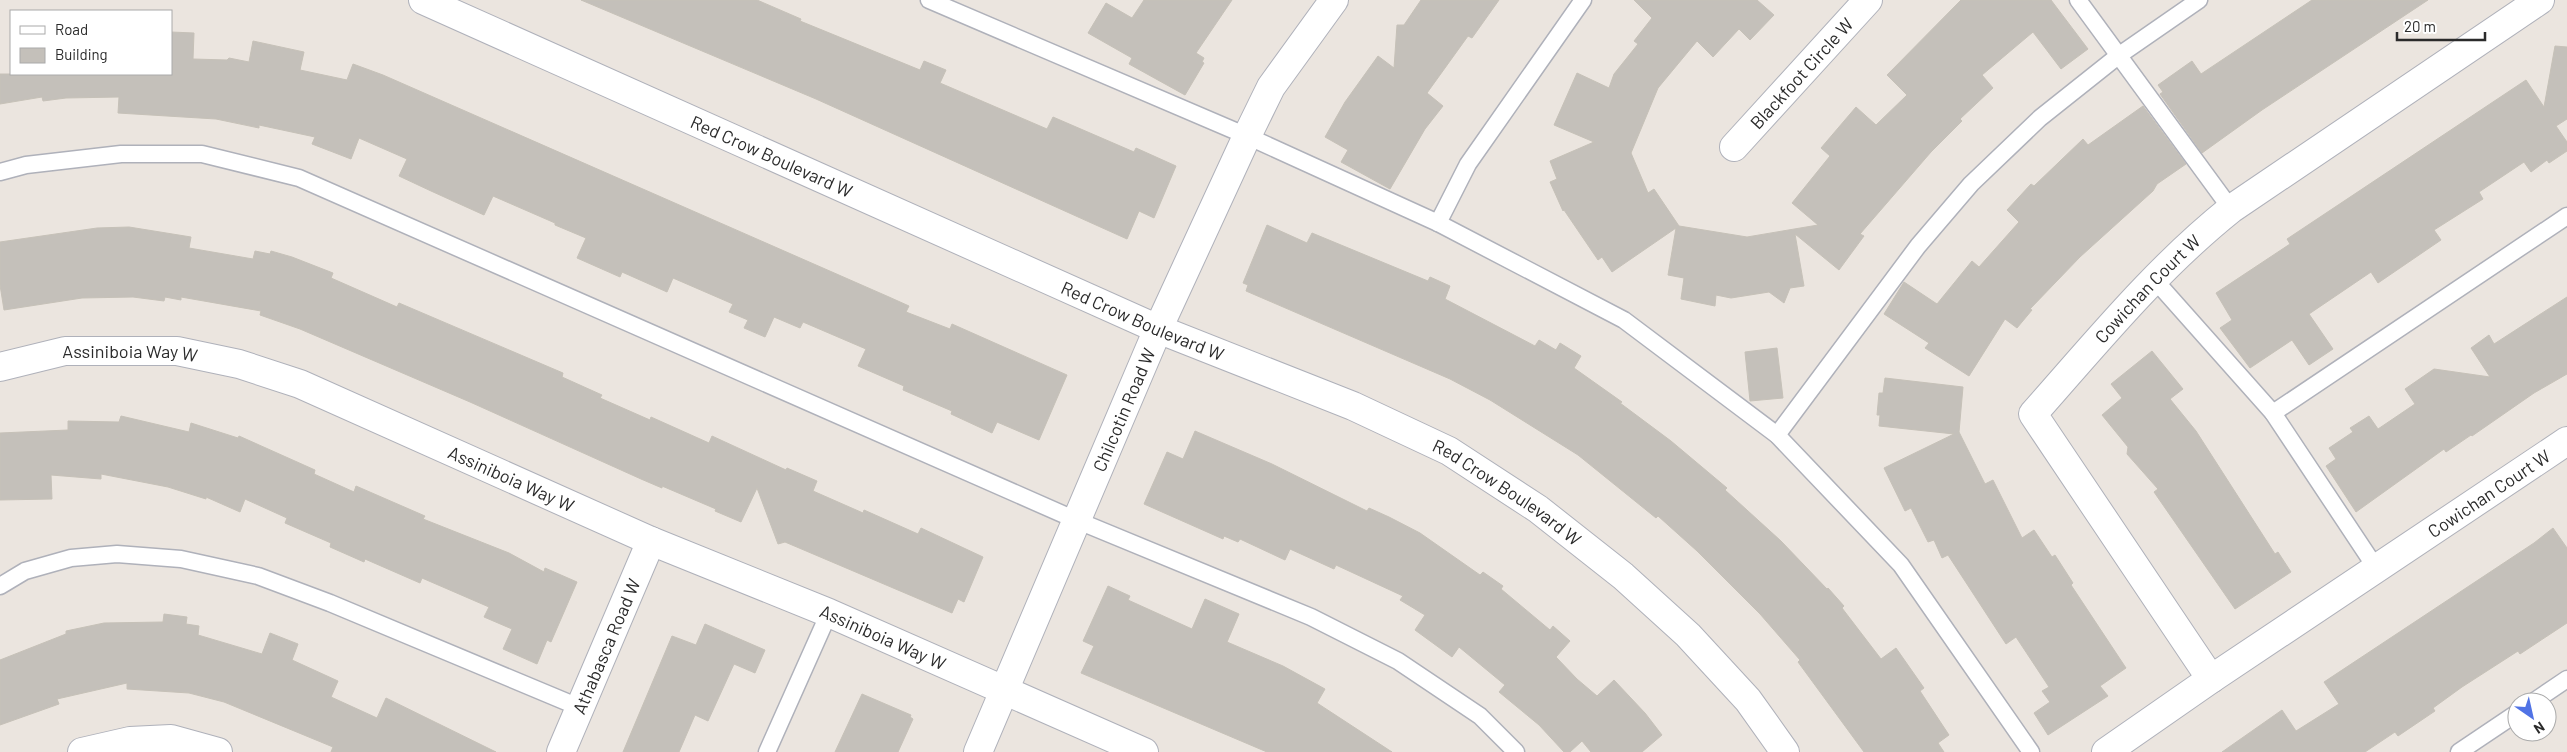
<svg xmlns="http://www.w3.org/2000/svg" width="2567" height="752" viewBox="0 0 2567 752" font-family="Barlow,sans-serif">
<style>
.building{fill:#c4c0ba;stroke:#c6c1b8}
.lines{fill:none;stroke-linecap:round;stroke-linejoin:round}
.service-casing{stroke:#afb1ba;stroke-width:19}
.minor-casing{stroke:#afb1ba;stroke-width:30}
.tertiary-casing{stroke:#afb1ba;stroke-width:30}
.service{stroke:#fff;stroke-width:16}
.minor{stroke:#fff;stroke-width:28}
.tertiary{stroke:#fff;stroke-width:28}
.labels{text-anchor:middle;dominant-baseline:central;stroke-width:4;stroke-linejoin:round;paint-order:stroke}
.street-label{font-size:18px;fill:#2b2b2b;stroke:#fff}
</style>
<rect width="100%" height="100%" fill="#ebe5df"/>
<g class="building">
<polygon points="581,0 757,0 801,19 800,21 920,70 924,61 946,70 940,83 1047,129 1053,117 1134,152 1136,148 1176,166 1154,218 1139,211 1127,239 816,99"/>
<polygon points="1144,0 1232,0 1196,53 1204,58 1202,62 1204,63 1185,95 1129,64 1132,58 1088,33 1106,3 1132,18"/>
<polygon points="1421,0 1499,0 1472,38 1468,36 1427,93 1443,106 1425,129 1390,189 1341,162 1348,150 1325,137 1345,102 1378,56 1394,68 1397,25 1404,25"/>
<polygon points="1634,0 1757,0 1774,15 1750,40 1739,29 1713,57 1697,41 1658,88 1631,153 1648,193 1654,189 1679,226 1747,237 1818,225 1792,203 1830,156 1821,148 1856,107 1876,125 1907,95 1887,75 1961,0 2051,0 2088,49 2061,69 2033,32 1982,75 1993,88 1960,119 1962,121 1931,152 1860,234 1864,236 1839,270 1795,234 1804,286 1790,288 1784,303 1769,292 1731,298 1716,295 1715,306 1681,299 1684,278 1668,275 1676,228 1612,272 1602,257 1598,260 1564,210 1563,211 1550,182 1557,179 1550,161 1594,142 1554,125 1577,73 1609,88 1614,74 1638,44 1634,41 1652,18"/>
<polygon points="2312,0 2428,0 2262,110 2202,153 2160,94 2163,92 2158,85 2192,61 2201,74"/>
<polygon points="171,32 194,33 193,59 227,60 229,58 249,62 253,41 304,52 300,70 347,80 353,64 383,75 889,297 909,306 906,312 950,329 952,324 1067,375 1039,440 997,422 992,433 951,414 952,411 903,390 904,386 858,366 866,349 803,322 800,328 774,317 765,337 744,328 748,320 729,312 733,304 673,278 667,292 622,272 620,277 577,258 586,238 555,225 555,223 493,196 484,215 431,191 399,176 407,159 359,138 351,159 312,144 315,137 259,125 259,128 216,119 118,113 119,97 66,98 43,101 42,97 0,104 0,74 171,74"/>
<polygon points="2555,46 2567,47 2567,119 2556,126 2567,142 2567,151 2549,163 2547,160 2531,172 2524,162 2479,192 2483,199 2434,230 2441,240 2378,283 2371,272 2309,314 2333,349 2309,365 2292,340 2250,368 2220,328 2232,320 2216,293 2290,244 2287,239 2526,80 2544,107"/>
<polygon points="2143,106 2186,164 2157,184 2153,191 2080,257 2030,309 2032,310 2017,328 2005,319 1969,376 1925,348 1929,343 1884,314 1904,282 1937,304 1972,261 1979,267 2019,222 2007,210 2031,184 2034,186 2083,139 2088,145"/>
<polygon points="1267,225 1307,243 1312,233 1428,281 1430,277 1450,286 1445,299 1535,346 1539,340 1556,350 1560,343 1581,356 1574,368 1622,402 1620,403 1671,441 1727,488 1725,490 1781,541 1827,589 1828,588 1844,606 1842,608 1881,659 1896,648 1924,688 1920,691 1949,735 1938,743 1944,752 1864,752 1798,662 1800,660 1760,614 1697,551 1658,516 1656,518 1578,455 1490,400 1450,379 1246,291 1248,285 1243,283"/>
<polygon points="129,227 191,237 189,248 253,259 255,251 270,254 271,251 292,257 333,273 331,278 397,307 399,303 563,373 562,377 602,395 600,398 650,420 651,417 709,443 712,436 786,470 787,468 817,481 813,491 863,513 864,510 918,534 921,528 983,557 964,602 958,599 952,613 785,542 778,544 757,488 741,522 715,511 716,509 662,486 662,488 641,479 470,402 300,329 260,315 261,311 181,297 181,300 165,297 164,301 133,297 82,298 4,310 0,285 0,242 97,228"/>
<polygon points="2567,297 2567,374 2534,393 2472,436 2471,435 2446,452 2444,449 2356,512 2326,466 2336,459 2329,448 2353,432 2350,428 2369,416 2378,429 2415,404 2405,389 2434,369 2490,377 2471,348 2489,335 2494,344"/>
<polygon points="1777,348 1783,398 1750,401 1745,352"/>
<polygon points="2152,351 2183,389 2170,399 2196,431 2275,554 2278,552 2291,572 2235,609 2154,492 2158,489 2127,454 2128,447 2102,415 2122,398 2111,384"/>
<polygon points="1885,378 1963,387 1959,432 1985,484 1993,480 2022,538 2034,530 2052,557 2055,555 2073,583 2071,585 2126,668 2100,686 2108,696 2048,735 2034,713 2050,702 2042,691 2049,687 2016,637 2006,644 1948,555 1942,558 1934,540 1928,542 1911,508 1905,511 1884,468 1954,434 1879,426 1880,415 1877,415 1879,393 1883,393"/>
<polygon points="121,416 189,432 191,423 238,438 239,436 315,470 314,474 354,492 356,486 425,516 423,519 509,553 544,572 545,568 577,582 551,642 547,640 537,664 503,649 512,629 484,617 489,607 422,578 420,583 365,559 364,562 330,547 331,543 285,523 287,518 245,499 240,512 206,497 206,499 168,487 101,474 101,479 51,475 52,499 0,500 0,433 68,430 68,421 119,422"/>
<polygon points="1195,431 1272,464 1367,511 1369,508 1389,517 1420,533 1480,575 1483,572 1503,586 1501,589 1550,630 1553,626 1570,641 1556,657 1577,679 1597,696 1614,680 1645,713 1662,735 1642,752 1591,752 1582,741 1570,752 1564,752 1539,725 1499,692 1505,685 1459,647 1452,657 1415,630 1425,615 1400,600 1403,596 1336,565 1334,569 1290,549 1285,560 1240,539 1238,542 1224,536 1223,539 1144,504 1167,452 1183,459"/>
<polygon points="2553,528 2567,548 2567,623 2520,654 2518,651 2462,687 2433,708 2435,711 2398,736 2395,732 2365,752 2222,752 2282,710 2296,731 2339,704 2324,682 2534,543"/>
<polygon points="1108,586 1130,596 1128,600 1192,629 1205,599 1239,614 1227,642 1283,666 1325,689 1317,703 1392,752 1267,752 1081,673 1094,646 1083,641"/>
<polygon points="164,614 187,617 186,624 199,626 198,635 262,654 270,633 298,644 292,660 338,681 331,697 377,718 386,698 496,752 331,752 333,747 224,702 189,693 127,689 127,683 57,699 59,704 0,725 0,660 66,634 66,631 104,623 163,622"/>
<polygon points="705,624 765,650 755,673 734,664 708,721 695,715 679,752 623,752 672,636 696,645"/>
<polygon points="862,694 911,715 910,717 913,719 898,752 835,752"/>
</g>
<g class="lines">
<defs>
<g id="service">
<polyline points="929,0 1247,136 1438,223 1624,320 1777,435 1901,565 2031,752"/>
<polyline points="2078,0 2231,209"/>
<polyline points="0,172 26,165 121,154 202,154 299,178 1076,520 1311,617 1398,661 1480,716 1516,752"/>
<polyline points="1438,223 1468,164 1583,0"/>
<polyline points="2153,278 2273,413 2376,568"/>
<polyline points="2273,413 2567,216"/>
<polyline points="1777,435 1918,246 1971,184 2040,118 2118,56 2199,0"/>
<polyline points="0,586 25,571 71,558 117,554 181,559 258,576 330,603 581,708"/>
<polyline points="2533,702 2567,679"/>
<polyline points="767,752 829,613"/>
<polyline points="2459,752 2517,713"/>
</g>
<g id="minor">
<path id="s1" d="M 1734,147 L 1868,0"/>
<path id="s2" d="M 0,367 L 65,351 L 177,351 L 239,364 L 300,384 L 651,541 L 829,613 L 1144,752"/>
<path id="s3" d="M 2211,679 L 2033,414 C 2096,343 2156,269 2231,209 L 2540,0"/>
<polyline points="82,752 130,741 171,739 218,752"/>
<path id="s4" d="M 561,752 L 651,541"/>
<path id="s5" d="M 978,752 L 1158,329 L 1247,136 L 1271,87 L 1334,0"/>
<path id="s6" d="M 2106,752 L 2211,679 L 2567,441"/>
</g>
<g id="tertiary">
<path id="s7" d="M 423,0 L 1158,329 L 1353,406 L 1449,451 L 1538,509 L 1623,576 L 1688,635 L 1748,700 L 1785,752"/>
</g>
</defs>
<use href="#service" class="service-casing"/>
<use href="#minor" class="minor-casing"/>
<use href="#tertiary" class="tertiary-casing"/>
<use href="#service" class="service"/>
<use href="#minor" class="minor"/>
<use href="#tertiary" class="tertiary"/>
</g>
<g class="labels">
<g class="street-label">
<text stroke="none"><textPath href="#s1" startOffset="100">Blackfoot Circle W</textPath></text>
<text stroke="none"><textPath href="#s7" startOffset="382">Red Crow Boulevard W</textPath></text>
<text stroke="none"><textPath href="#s3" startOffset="489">Cowichan Court W</textPath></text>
<text stroke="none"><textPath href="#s7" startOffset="788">Red Crow Boulevard W</textPath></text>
<text stroke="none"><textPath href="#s2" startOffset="132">Assiniboia Way W</textPath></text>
<text stroke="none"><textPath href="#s5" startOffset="372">Chilcotin Road W</textPath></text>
<text stroke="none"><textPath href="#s2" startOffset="538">Assiniboia Way W</textPath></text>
<text stroke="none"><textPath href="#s6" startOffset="462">Cowichan Court W</textPath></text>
<text stroke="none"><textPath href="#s7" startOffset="1192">Red Crow Boulevard W</textPath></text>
<text stroke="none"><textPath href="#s2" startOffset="942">Assiniboia Way W</textPath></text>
<text stroke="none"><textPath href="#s4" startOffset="115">Athabasca Road W</textPath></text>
</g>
</g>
<rect x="10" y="10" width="162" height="65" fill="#ffffff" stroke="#aaaaaa"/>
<rect x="20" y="26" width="25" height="8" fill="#ffffff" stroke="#aaaaaa"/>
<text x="55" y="35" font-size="15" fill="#2b2b2b">Road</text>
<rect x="20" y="48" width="25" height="15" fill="#c4c0ba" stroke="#aaaaaa"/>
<text x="55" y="60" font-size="15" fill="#2b2b2b">Building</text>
<g transform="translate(2532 717) rotate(146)"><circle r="24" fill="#ffffff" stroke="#aaaaaa"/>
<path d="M0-4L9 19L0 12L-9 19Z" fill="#5173e5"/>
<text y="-8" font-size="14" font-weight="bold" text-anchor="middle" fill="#2b2b2b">N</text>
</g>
<path d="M2397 32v8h88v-8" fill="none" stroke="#2b2b2b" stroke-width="2.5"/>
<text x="2404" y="32" font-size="15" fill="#2b2b2b" stroke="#ffffff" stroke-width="4" paint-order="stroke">20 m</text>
</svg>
